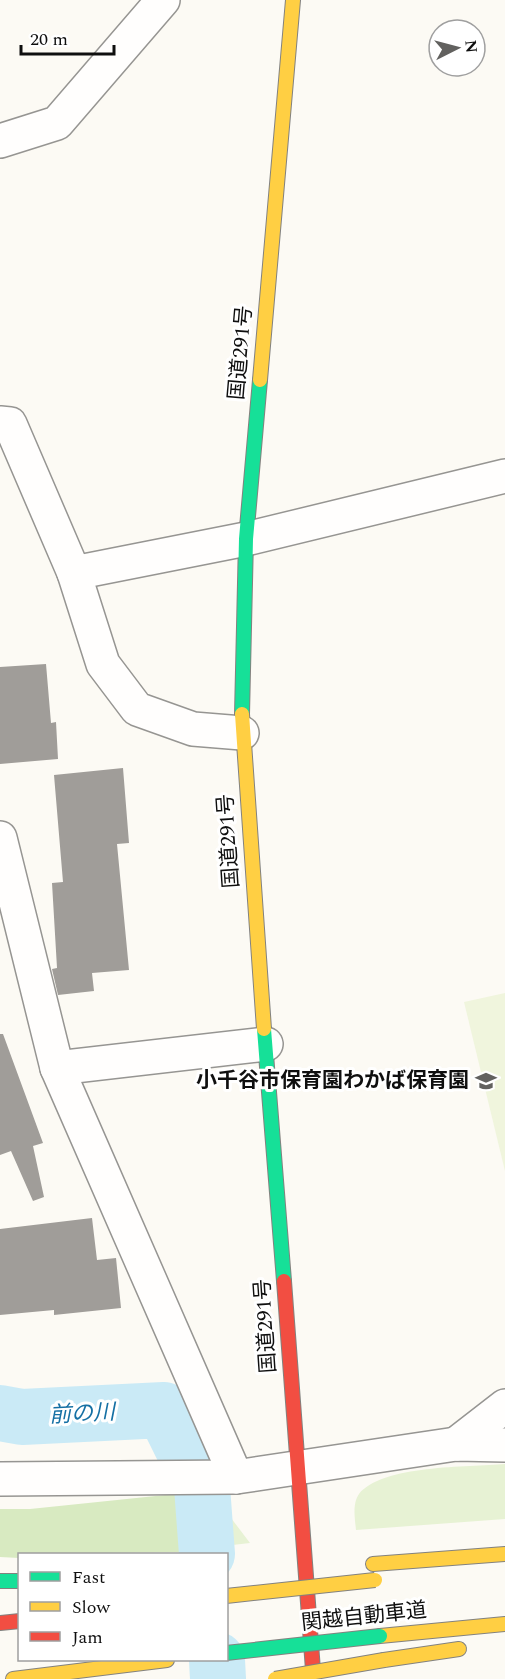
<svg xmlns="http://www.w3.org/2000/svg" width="505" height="1679" viewBox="0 0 505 1679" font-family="Spectral,'Noto Sans JP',serif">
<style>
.green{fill:#e7f2d4}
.forest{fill:#d8eac1}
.pitch{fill:#f0f5dd}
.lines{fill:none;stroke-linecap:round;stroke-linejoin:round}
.river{stroke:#caeaf6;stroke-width:56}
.building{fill:#a09d99}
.street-casing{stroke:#969592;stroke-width:36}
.fast-casing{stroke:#83827f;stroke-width:16}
.slow-casing{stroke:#83827f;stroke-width:16}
.jam-casing{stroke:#83827f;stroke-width:16}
.street{stroke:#fffefd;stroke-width:33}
.fast{stroke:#16e098;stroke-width:14}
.slow{stroke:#ffcf43;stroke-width:14}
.jam{stroke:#f24e42;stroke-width:14}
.fast-bridge-casing{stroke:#83827f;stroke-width:16;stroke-linecap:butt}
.slow-bridge-casing{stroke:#83827f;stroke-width:16;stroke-linecap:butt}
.fast-bridge{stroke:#16e098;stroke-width:14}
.slow-bridge{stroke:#ffcf43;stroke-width:14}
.labels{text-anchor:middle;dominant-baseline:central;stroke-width:6;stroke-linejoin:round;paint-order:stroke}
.street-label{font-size:21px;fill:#0f0f0f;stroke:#fff}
.poi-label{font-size:21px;font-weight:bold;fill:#0f0f0f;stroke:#fff;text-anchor:end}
.water-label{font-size:22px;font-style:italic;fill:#1570a4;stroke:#fff}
</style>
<rect width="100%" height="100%" fill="#fcfaf4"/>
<g class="green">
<path d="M 505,1464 L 505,1519 L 356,1530 C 355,1519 352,1504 359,1494 C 382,1465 468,1467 505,1464 Z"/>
<polygon points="206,1493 212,1493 250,1543 215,1547 213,1531 229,1522 221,1511 209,1517"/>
</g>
<polygon class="forest" points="175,1494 186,1520 188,1552 20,1554 19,1558 0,1557 0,1509 30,1509"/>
<polygon class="pitch" points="505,993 505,1171 464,1002"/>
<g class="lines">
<g class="river">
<polyline points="0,1413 22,1417 164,1410 202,1487 207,1554"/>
<polyline points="217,1660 218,1679"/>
</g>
</g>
<g class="building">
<polygon points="46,664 51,723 56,722 58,759 0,764 0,667"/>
<polygon points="123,768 129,843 117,844 129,970 92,973 94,991 58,995 52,969 57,968 52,883 63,882 54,775"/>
<polygon points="0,1034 3,1034 43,1143 33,1146 44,1197 33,1201 11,1151 0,1155"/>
<polygon points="92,1218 97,1260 116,1258 121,1308 54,1315 54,1310 0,1315 0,1229"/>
</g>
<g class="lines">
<defs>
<g id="street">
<polyline points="0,141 57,123 163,0"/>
<polyline points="0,423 10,424 74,573 246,539 505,476"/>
<polyline points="74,573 103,664 137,709 193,729 242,733"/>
<polyline points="0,838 57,1068 236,1477"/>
<polyline points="57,1068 266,1044"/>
<polyline points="456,1444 505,1406"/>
<polyline points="0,1479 236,1477 456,1444 505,1445"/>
</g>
<g id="fast">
<polyline points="242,714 246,539 260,380"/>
<polyline points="264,1029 284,1281"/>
<polyline points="0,1581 20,1581"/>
</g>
<g id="slow">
<polyline points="260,380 293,0"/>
<polyline points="242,714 264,1029"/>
<polyline points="373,1564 505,1554"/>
<polyline points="380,1636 505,1624"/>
<polyline points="384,1660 459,1649"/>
<polyline points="13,1679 167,1660"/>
</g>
<g id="jam">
<polyline points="284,1281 313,1670"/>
<polyline points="0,1623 20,1621"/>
</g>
</defs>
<use href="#street" class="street-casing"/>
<use href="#fast" class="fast-casing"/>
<use href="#slow" class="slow-casing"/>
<use href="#jam" class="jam-casing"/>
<use href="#street" class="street"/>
<use href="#fast" class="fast"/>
<use href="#slow" class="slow"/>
<use href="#jam" class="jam"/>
<defs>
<polyline id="fast-bridge" points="226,1653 380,1636"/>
<g id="slow-bridge">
<polyline points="226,1596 375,1580"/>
<polyline points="275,1679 384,1660"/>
</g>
</defs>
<use href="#fast-bridge" class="fast-bridge-casing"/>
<use href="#slow-bridge" class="slow-bridge-casing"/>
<use href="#fast-bridge" class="fast-bridge"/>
<use href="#slow-bridge" class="slow-bridge"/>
</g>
<defs>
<symbol id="school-bare" viewBox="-9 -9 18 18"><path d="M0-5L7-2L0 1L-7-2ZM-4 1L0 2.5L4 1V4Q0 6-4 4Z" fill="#62615f" stroke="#fff" stroke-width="2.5" paint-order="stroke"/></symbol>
</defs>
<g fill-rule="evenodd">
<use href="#school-bare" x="471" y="1066" width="30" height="30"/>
</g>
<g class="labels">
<g class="street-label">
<text transform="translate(241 353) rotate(-85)">国道291号</text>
<text transform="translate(229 841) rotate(-94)">国道291号</text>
<text transform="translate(266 1326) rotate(-94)">国道291号</text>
<text transform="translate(364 1617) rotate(-6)">関越自動車道</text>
</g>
<g class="poi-label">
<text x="469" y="1081">小千谷市保育園わかば保育園</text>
</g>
<g class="water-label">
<text transform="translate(82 1414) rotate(-3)">前の川</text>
</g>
</g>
<rect x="18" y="1553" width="210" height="108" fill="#ffffff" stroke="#9f9f9f" stroke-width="1.5"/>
<rect x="30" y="1572" width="30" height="9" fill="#16e098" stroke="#9f9f9f" stroke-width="1.5"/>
<text x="72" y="1583" font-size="18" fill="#0f0f0f">Fast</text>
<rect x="30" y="1602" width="30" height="9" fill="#ffcf43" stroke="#9f9f9f" stroke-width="1.5"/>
<text x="72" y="1613" font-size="18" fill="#0f0f0f">Slow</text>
<rect x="30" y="1632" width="30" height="9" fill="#f24e42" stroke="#9f9f9f" stroke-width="1.5"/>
<text x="72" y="1643" font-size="18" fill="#0f0f0f">Jam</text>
<g transform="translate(457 48) rotate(84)"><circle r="28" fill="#ffffff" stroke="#9f9f9f" stroke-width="1.5"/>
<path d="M0-4.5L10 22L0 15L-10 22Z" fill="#62615f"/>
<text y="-9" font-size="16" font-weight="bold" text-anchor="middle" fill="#0f0f0f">N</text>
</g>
<path d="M21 45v9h93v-9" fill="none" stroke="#0f0f0f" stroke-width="3"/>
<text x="30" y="45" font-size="18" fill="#0f0f0f" stroke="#ffffff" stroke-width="4.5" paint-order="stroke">20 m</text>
</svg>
